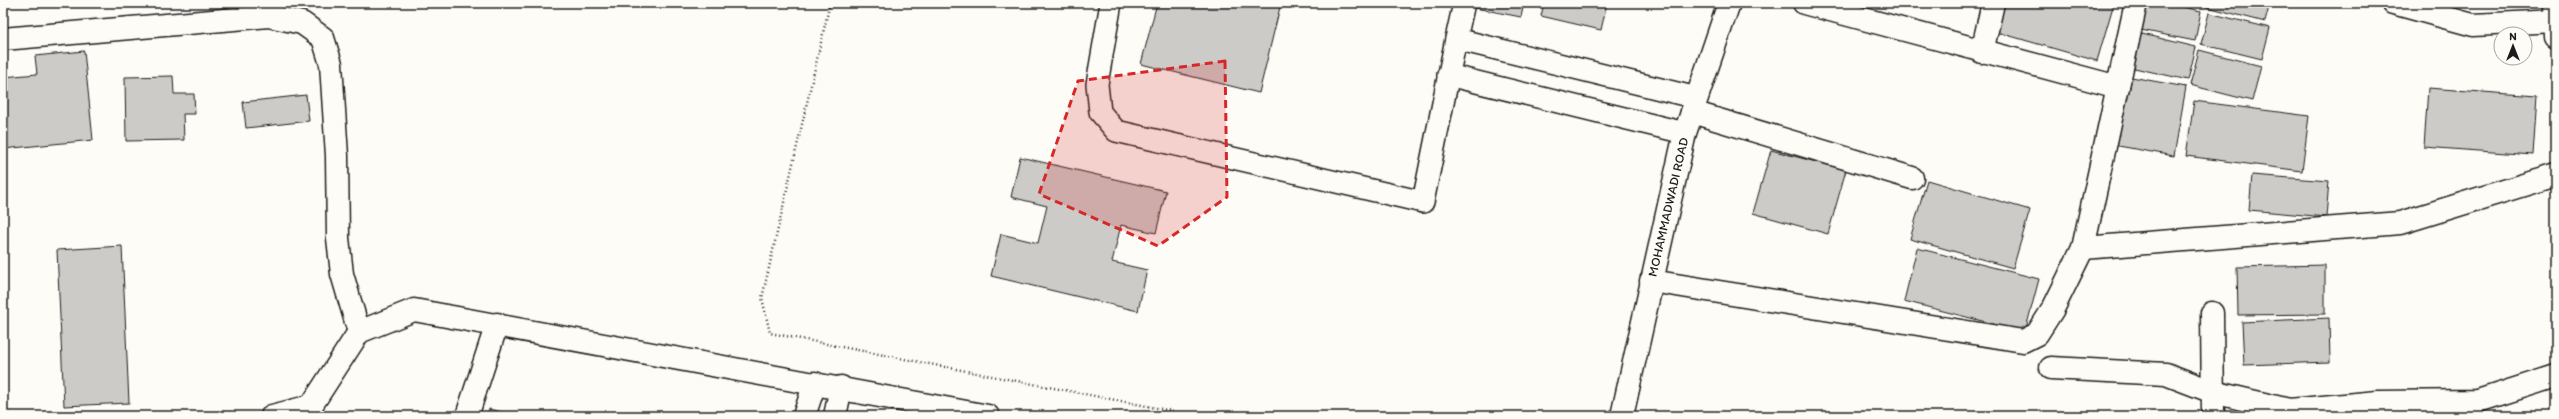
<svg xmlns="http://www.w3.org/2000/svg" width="2559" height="419" viewBox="0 0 2559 419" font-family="Itim,sans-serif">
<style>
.building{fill:#cccbc8;stroke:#1c1c1c}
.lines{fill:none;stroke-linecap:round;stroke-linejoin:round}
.service-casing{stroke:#1c1c1c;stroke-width:24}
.minor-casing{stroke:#1c1c1c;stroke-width:25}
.secondary-casing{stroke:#1c1c1c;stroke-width:25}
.path{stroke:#1c1c1c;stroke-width:2.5;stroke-dasharray:1 3;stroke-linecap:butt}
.service{stroke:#fdfcf7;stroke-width:21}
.minor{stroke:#fdfcf7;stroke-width:22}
.secondary{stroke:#fdfcf7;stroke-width:22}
.marked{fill:#d62828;fill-opacity:0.2;stroke:#d62828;stroke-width:3;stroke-dasharray:8 5;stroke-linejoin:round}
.labels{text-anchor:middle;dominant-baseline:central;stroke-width:3;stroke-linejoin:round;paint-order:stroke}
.street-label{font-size:13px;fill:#1c1c1c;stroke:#fdfcf7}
</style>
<rect width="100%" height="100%" fill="#fdfcf7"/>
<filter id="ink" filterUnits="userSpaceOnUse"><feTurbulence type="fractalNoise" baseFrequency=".025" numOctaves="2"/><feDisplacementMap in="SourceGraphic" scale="8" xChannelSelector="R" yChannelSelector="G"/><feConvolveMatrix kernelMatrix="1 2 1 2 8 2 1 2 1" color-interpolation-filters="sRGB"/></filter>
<g filter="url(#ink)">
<g class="building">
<polygon points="1157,3 1281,3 1259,93 1141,64"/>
<polygon points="1476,3 1524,3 1521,17 1475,8"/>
<polygon points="1544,3 1607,3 1601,30 1541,16"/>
<polygon points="2002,3 2114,3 2097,61 1993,31"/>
<polygon points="2147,3 2166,3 2201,11 2195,41 2141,30"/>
<polygon points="2192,3 2270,3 2265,22"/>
<polygon points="2209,13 2270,28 2262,59 2201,44"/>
<polygon points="2138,33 2196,47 2188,80 2130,67"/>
<polygon points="2199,50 2261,66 2252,101 2190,85"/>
<polygon points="84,51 93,140 3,149 3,77 37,74 35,56"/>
<polygon points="173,76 174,94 194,94 195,114 183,114 184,140 126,141 125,77"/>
<polygon points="2126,76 2186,87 2174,156 2113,145"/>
<polygon points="2428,88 2537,96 2533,155 2424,147"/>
<polygon points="306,95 309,121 246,128 243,102"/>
<polygon points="2194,101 2309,116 2302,171 2186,156"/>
<polygon points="1771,150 1846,170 1828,234 1753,213"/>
<polygon points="1020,157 1166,191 1156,233 1121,225 1112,262 1147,270 1138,311 991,276 1001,234 1038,243 1047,206 1011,197"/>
<polygon points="2252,175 2329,181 2326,217 2249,210"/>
<polygon points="1927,180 2030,210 2013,268 1910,239"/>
<polygon points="122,246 129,403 64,406 57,250"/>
<polygon points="1917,248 2039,279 2025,332 1904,301"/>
<polygon points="2325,265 2325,314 2238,315 2237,267"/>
<polygon points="2329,318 2330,362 2244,365 2242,322"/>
<polygon points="489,409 514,415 487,416"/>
</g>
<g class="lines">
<defs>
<g id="service">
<polyline points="1111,3 1097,84 1100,112 1116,131 1423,202 1456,39 1697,98"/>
<polyline points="1456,39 1464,3"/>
<polyline points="1448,75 1685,133"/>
</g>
<g id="minor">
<polyline points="1804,3 2118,87"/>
<polyline points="2136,3 2083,248 2400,223 2556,175"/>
<polyline points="2393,3 2473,25 2555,21"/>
<polyline points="2555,3 2556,38"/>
<polyline points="3,39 269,16 302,23 323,38 331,64 337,156 338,238 342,274 359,332"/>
<polyline points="1982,52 1993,3"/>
<polyline points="1692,112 1912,178"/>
<polyline points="1651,281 2023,341 2037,334 2053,309 2083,248"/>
<polyline points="2212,313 2213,416"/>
<polyline points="2051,368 2166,374 2213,392 2289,410 2378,402 2478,401 2556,376"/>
<polyline points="272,416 311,406 359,332 414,310 988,416"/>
<polyline points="467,416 497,324"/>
<polyline points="804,416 815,383"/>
<polyline points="835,416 841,387"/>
</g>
<polyline id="secondary" points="1622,416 1685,133 1729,3"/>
</defs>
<use href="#service" class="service-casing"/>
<use href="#minor" class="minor-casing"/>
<use href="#secondary" class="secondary-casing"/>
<polyline class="path" points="830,3 762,298 770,333 1198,416"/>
<use href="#service" class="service"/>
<use href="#minor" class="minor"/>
<use href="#secondary" class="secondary"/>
</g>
</g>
<path class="marked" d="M 1225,61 L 1227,197 L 1158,246 L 1039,194 L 1078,81 Z"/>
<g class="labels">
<g class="street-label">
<text transform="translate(1668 207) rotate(-77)">MOHAMMADWADI ROAD</text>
</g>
</g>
<rect width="2559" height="419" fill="none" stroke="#fdfcf7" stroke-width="16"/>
<rect x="8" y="8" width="2543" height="403" fill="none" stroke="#1c1c1c" stroke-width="1.5" filter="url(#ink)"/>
<g transform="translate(2513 46)"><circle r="19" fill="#fdfcf7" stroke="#a3a29f"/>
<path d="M0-3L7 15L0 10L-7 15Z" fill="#1c1c1c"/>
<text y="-6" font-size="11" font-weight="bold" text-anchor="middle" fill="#1c1c1c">N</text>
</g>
</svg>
